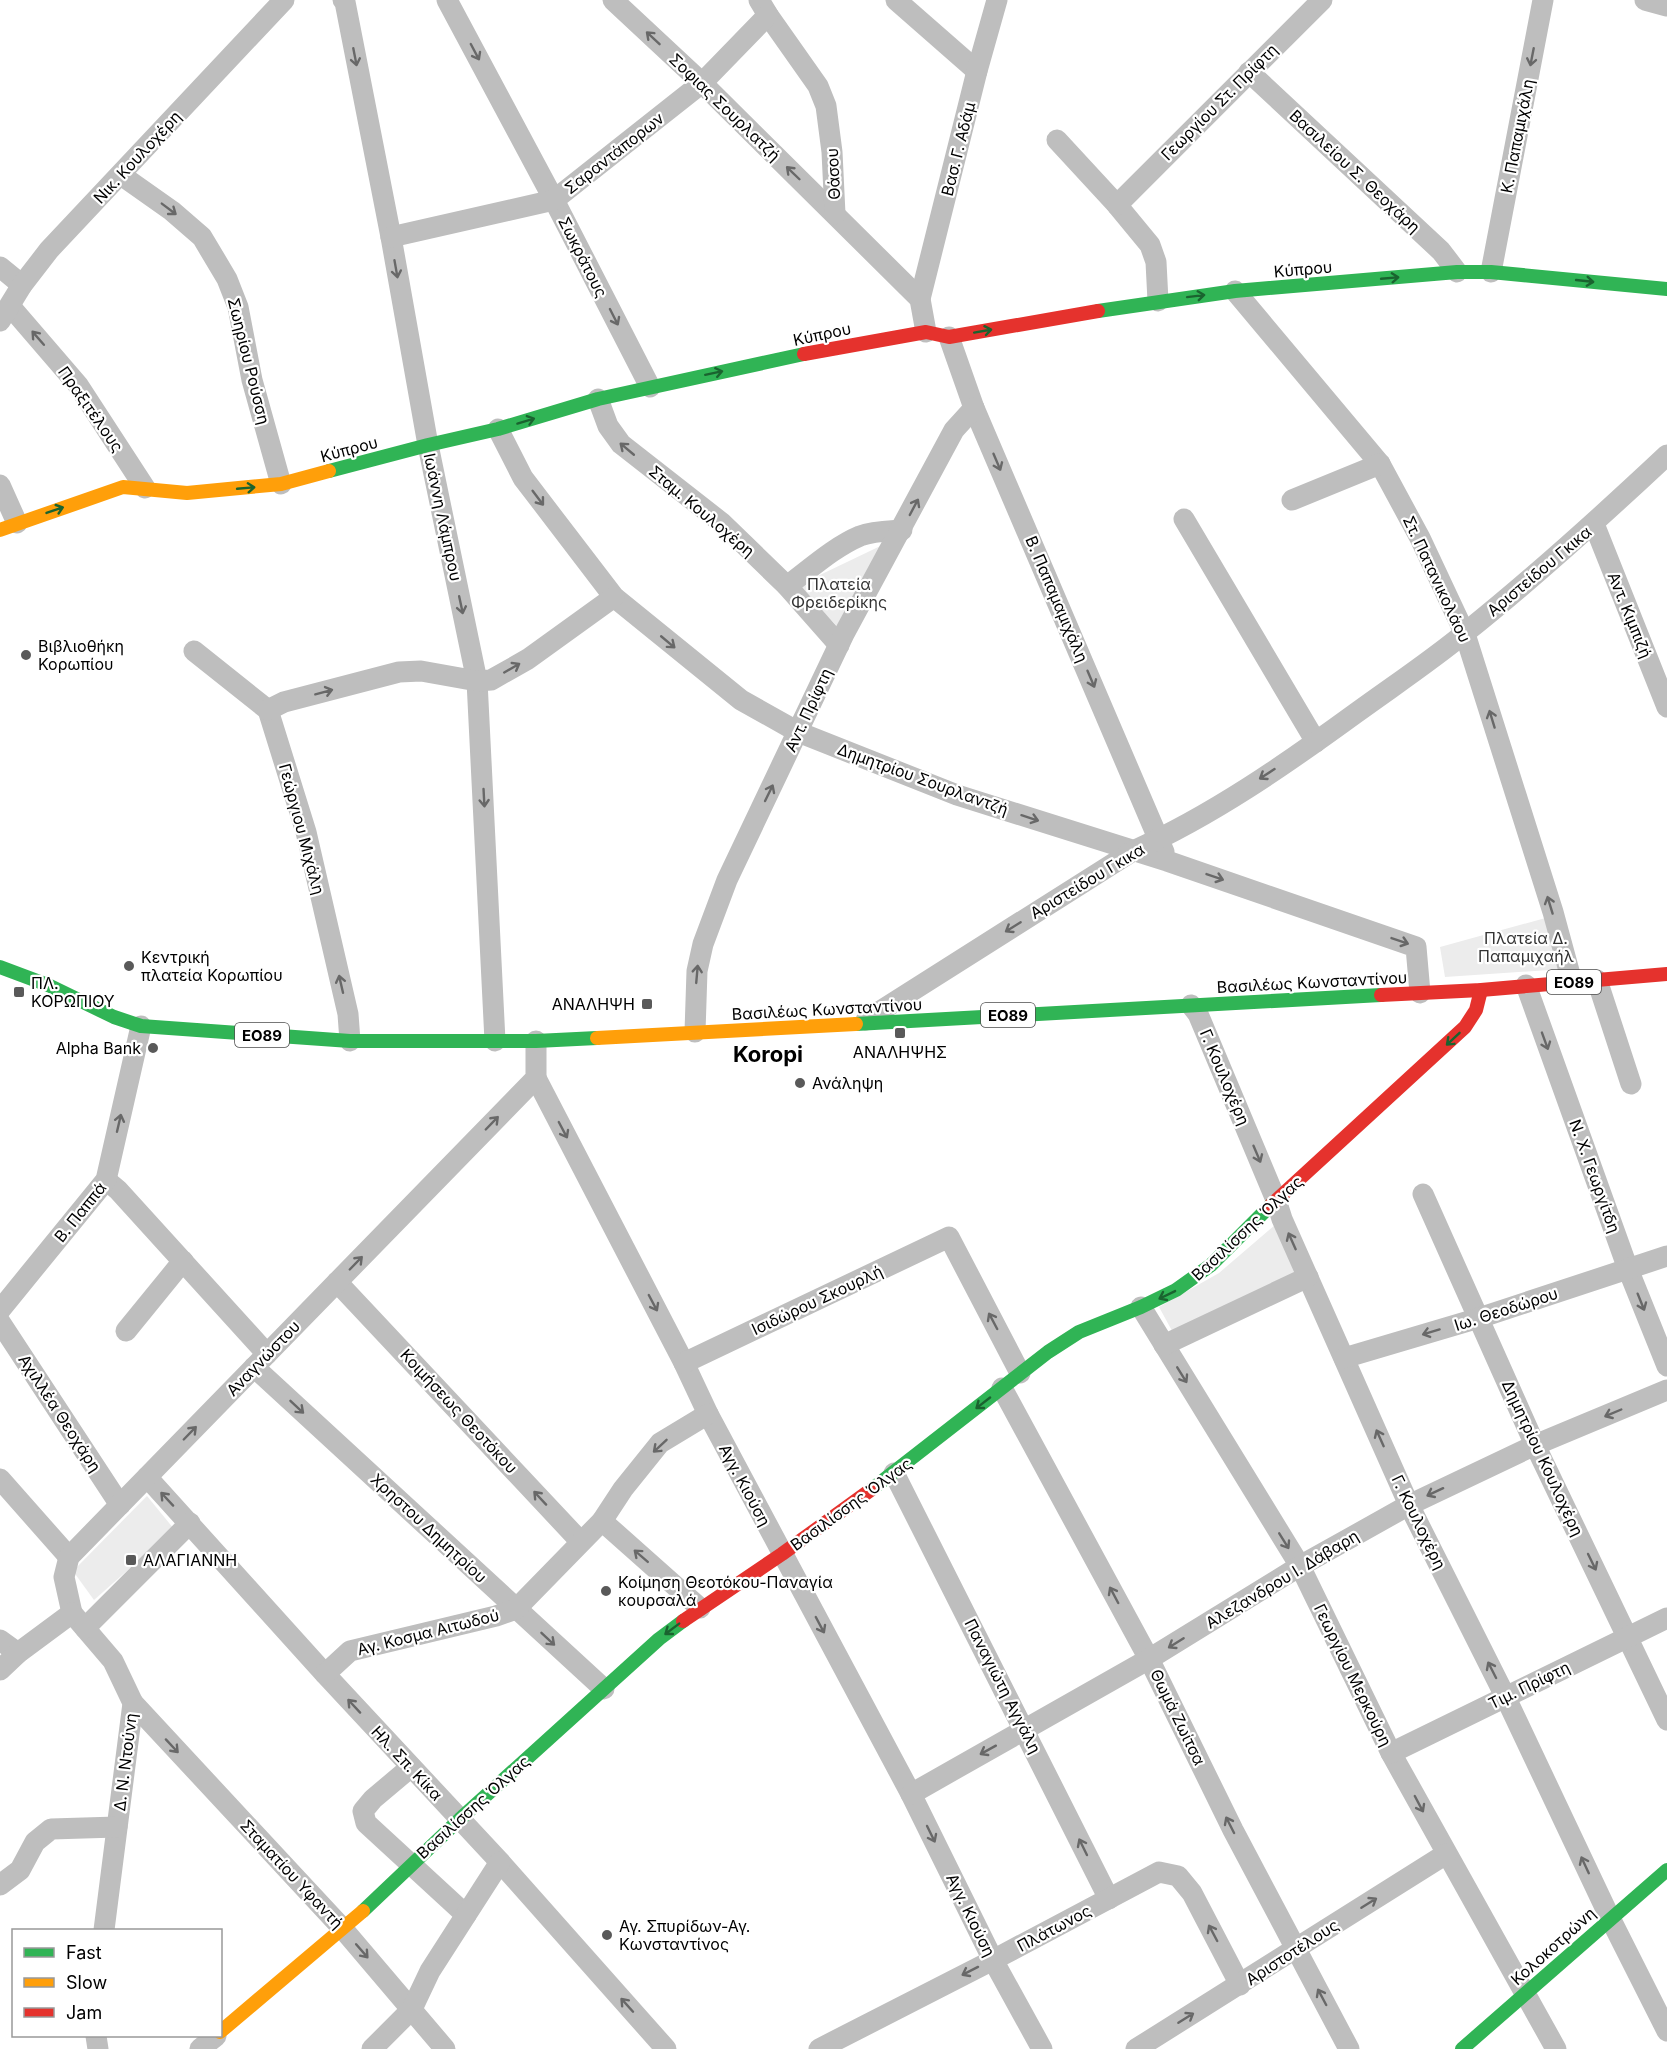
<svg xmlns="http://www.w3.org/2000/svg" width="1667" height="2049" viewBox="0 0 1667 2049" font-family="Inter,sans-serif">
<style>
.green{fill:#ececec}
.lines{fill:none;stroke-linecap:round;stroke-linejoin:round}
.street{stroke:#bebebe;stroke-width:21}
.fast{stroke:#30b455;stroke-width:14}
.slow{stroke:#ff9f0a;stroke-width:14}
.jam{stroke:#e5322d;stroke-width:14}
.oneway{stroke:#686868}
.oneway2{stroke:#1a632f}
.poi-dot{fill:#595959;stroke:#fff;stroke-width:2}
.labels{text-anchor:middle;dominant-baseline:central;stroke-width:4.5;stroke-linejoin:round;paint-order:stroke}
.shield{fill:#fff;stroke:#4c4c4c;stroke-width:1.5}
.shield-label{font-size:15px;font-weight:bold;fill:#000}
.street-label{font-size:16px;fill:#000;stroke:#fff}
.park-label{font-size:16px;fill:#333;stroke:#fff}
.poi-label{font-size:16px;fill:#000;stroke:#fff;text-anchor:start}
.district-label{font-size:22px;font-weight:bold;fill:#000;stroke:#fff}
</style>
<rect width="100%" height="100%" fill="#fff"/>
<g class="green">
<polygon points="895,539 844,634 799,585"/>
<polygon points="1549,917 1564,969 1445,977 1440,947"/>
<polygon points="1282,1219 1308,1277 1176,1338 1159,1307 1219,1273"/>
<polygon points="147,1496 174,1529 94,1600 73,1571"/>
</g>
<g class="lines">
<g class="street">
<polyline points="343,0 345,2 391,237 428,445 477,681 495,1041"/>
<polyline points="447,0 554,200 650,387"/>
<polyline points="613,0 702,83 920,299 926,332"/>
<polyline points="759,0 768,15 818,86 826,106 832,152 835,214"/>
<polyline points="896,0 977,71"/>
<polyline points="1645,0 1667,6"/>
<polyline points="1249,72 1441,251 1457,272"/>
<polyline points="1057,140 1117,205 1150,245 1156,262 1158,301"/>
<polyline points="121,175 172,211 202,237 227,279 238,307 252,380 281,484"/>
<polyline points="1117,205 1322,0"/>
<polyline points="391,237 554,200 702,83 768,15"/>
<polyline points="0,267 22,285"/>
<polyline points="1491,272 1543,0"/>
<polyline points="1235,291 1380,464 1420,538 1465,634 1553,912 1572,982"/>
<polyline points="920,299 977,71 997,0"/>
<polyline points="10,306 78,385 145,488"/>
<polyline points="0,321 22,285 49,250 284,0"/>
<polyline points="949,337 974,408 1164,852"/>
<polyline points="598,399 608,426 621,444 722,523 787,586 839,645"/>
<polyline points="498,429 523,478 614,597 741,700 798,732 957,795 1167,861 1416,947 1420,993"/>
<polyline points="0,485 17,523"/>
<polyline points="1292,500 1380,464"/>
<polyline points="1184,519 1316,742"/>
<polyline points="1594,524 1667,707"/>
<path d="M 787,586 C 810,569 834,547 860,536 C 873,531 888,531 902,530"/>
<polyline points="194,651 268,710 306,832 348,1014 350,1041"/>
<polyline points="268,710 284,702 399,672 421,671 477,681 491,680 528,659 614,597"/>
<polyline points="1597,980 1631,1084"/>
<polyline points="1526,985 1628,1269 1667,1366"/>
<polyline points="1191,1005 1198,1014 1276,1200 1282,1219 1409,1505 1505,1696 1610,1918 1667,2031"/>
<path d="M 866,1020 L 1133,851 C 1213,815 1286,764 1356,713 C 1393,686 1431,661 1466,632 C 1536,576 1602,516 1667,455"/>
<polyline points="695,1032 697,971 703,944 727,880 844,634 954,430 974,408"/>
<polyline points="536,1078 684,1363 708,1414 911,1794 993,1960 1042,2049"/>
<polyline points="106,1180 118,1190 267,1354"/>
<polyline points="1423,1194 1535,1445 1667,1720"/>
<polyline points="337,1282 580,1541"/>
<polyline points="1141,1307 1300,1566 1391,1753 1556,2049"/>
<polyline points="0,1310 106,1180 141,1026"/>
<polyline points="0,1322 120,1505"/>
<polyline points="126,1331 183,1261"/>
<polyline points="1164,1345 1308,1277"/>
<polyline points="1344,1358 1479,1318 1667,1256"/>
<polyline points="684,1363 949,1237 1020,1373"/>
<polyline points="254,1367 604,1689"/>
<polyline points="1002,1388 1149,1659 1233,1830 1349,2049"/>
<polyline points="894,1473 1109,1899"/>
<polyline points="147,1477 325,1674 500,1862 666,2049"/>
<polyline points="0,1479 69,1557"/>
<polyline points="602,1521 700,1608"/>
<polyline points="72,1613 64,1577 69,1557 536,1078 536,1041"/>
<polyline points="72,1613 113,1661 133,1703 104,1930"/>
<polyline points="85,1628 190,1523"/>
<polyline points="0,1640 18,1653"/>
<polyline points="0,1670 18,1653 72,1613"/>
<polyline points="325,1674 350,1651 496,1616 516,1609 602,1521 623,1489 660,1443 708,1414"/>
<polyline points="133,1703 343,1929 445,2049"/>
<polyline points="1391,1753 1667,1618"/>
<polyline points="411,1767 373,1799 363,1811 366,1823 466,1915"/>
<polyline points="911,1794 1149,1659 1300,1566 1409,1505 1535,1445 1667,1390"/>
<polyline points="0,1885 20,1870 35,1842 51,1829 117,1827"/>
<polyline points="96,2036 98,2049"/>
<polyline points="200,2049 216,2036"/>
<polyline points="372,2049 412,2009 430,1971 500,1862"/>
<polyline points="819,2049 993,1960 1159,1872 1178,1876 1192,1893 1240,1985"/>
<polyline points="1136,2049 1446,1854"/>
</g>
<g class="fast">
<polyline points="1098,311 1235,291 1457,272 1491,272 1667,289"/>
<polyline points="329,471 428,445 498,429 598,399 804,354"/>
<polyline points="0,967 48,985 114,1017 141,1026 350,1041 536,1041 597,1038"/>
<polyline points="856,1024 1381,995"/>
<polyline points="872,1489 1048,1352 1079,1332 1141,1307 1176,1290 1211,1265 1271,1205"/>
<polyline points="363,1911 460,1819 659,1639 683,1621"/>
<polyline points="1462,2049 1667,1870"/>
</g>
<g class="slow">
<polyline points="0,530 123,487 187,493 281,484 329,471"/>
<polyline points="597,1038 856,1024"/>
<polyline points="220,2032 363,1911"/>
</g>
<g class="jam">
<polyline points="804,354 926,332 949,337 1098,311"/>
<polyline points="1381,995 1481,990 1667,974"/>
<polyline points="1271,1205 1465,1027 1476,1010 1481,990"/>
<polyline points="683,1621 782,1554 872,1489"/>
</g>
</g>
<defs><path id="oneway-shaft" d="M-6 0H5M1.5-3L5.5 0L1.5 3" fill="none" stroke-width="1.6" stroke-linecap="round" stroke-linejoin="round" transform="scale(1.5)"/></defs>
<g class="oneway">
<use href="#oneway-shaft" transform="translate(653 38) rotate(-137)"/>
<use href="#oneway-shaft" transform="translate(475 52) rotate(62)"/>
<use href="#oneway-shaft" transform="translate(355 57) rotate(79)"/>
<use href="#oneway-shaft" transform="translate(1532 57) rotate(101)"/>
<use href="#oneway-shaft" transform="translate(793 173) rotate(-136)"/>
<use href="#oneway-shaft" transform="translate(169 209) rotate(37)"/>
<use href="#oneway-shaft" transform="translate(396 269) rotate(80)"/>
<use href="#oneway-shaft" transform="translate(614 317) rotate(63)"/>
<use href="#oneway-shaft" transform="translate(38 338) rotate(-131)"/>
<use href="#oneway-shaft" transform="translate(627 449) rotate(-140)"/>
<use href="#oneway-shaft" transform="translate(997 462) rotate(67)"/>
<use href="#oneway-shaft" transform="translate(538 498) rotate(53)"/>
<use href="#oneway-shaft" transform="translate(914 507) rotate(-62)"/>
<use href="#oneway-shaft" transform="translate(461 605) rotate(78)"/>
<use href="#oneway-shaft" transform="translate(668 642) rotate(40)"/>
<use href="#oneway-shaft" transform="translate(512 668) rotate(-30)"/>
<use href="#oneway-shaft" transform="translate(1091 679) rotate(67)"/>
<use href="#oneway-shaft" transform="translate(324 692) rotate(-15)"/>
<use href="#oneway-shaft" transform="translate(1492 719) rotate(-107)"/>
<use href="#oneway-shaft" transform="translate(1267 774) rotate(147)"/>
<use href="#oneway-shaft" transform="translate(769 793) rotate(-64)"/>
<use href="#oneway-shaft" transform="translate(484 798) rotate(87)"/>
<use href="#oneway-shaft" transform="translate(1030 818) rotate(18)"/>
<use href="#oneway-shaft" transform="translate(1215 877) rotate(19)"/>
<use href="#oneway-shaft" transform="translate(1550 905) rotate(-107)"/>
<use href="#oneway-shaft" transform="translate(1013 927) rotate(148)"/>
<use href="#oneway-shaft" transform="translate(1400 941) rotate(19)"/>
<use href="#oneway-shaft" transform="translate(697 974) rotate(-85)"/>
<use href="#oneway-shaft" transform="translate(341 984) rotate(-103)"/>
<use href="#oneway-shaft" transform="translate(1545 1041) rotate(70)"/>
<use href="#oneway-shaft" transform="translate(119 1123) rotate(-77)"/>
<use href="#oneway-shaft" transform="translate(492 1123) rotate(-46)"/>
<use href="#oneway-shaft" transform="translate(563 1130) rotate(62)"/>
<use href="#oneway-shaft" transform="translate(1257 1154) rotate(67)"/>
<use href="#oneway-shaft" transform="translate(1292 1241) rotate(-114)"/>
<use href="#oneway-shaft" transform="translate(356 1263) rotate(-46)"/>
<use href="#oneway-shaft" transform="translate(1641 1302) rotate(68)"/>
<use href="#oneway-shaft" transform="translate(653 1303) rotate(62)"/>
<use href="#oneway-shaft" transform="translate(993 1321) rotate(-118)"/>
<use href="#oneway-shaft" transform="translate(1431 1332) rotate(163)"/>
<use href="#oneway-shaft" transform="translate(1182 1375) rotate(58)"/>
<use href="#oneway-shaft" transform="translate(297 1407) rotate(43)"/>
<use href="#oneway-shaft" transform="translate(1613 1413) rotate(157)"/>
<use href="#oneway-shaft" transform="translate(190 1433) rotate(-46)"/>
<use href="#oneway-shaft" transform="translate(1380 1438) rotate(-114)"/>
<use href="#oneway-shaft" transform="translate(660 1446) rotate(137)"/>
<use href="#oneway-shaft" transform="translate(1435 1492) rotate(155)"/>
<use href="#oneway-shaft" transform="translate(540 1498) rotate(-133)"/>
<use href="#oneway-shaft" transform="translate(167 1499) rotate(-133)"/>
<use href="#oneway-shaft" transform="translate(1284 1541) rotate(58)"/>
<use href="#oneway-shaft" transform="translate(641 1556) rotate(-139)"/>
<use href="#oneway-shaft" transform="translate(1592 1562) rotate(64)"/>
<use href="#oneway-shaft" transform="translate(1114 1595) rotate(-118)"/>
<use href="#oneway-shaft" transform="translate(820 1625) rotate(62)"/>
<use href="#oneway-shaft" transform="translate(548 1639) rotate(43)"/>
<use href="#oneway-shaft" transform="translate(1176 1643) rotate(148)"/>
<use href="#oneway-shaft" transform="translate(1492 1670) rotate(-117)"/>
<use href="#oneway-shaft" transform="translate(354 1706) rotate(-133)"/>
<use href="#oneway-shaft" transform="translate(172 1746) rotate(47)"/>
<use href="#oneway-shaft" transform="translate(988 1750) rotate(151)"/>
<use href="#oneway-shaft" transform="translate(1419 1804) rotate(62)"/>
<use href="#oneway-shaft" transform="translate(1230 1825) rotate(-117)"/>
<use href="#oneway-shaft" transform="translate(931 1834) rotate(64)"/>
<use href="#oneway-shaft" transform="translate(1083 1847) rotate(-116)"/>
<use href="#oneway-shaft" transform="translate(1585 1865) rotate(-115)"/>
<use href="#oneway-shaft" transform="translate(1369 1903) rotate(-32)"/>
<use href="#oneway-shaft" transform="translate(1213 1933) rotate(-118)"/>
<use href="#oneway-shaft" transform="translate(362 1951) rotate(49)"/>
<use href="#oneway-shaft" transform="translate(970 1971) rotate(153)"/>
<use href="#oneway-shaft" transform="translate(1322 1997) rotate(-118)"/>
<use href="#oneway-shaft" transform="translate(627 2005) rotate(-132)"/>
<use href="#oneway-shaft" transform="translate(1186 2018) rotate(-32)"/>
</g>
<g class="oneway2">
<use href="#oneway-shaft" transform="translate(1390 278) rotate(-5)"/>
<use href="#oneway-shaft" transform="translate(1585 281) rotate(6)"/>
<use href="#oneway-shaft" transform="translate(1196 296) rotate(-7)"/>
<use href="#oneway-shaft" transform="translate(983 331) rotate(-10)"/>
<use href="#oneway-shaft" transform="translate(714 373) rotate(-12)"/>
<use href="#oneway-shaft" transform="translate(526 421) rotate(-17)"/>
<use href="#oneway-shaft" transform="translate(246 488) rotate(-5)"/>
<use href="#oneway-shaft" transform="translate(55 510) rotate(-19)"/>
<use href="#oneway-shaft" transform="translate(1453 1039) rotate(137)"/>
<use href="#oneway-shaft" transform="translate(1167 1295) rotate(154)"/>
<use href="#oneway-shaft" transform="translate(983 1403) rotate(142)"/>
<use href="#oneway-shaft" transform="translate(672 1629) rotate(143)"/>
</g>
<g class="poi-dot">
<circle cx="26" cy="655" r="6"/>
<circle cx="129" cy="966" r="6"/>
<rect x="13" y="986" width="12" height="12" rx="3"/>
<rect x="641" y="998" width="12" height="12" rx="3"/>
<rect x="894" y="1027" width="12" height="12" rx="3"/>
<circle cx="153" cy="1048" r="6"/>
<circle cx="800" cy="1083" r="6"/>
<rect x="125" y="1554" width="12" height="12" rx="3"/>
<circle cx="606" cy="1591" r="6"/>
<circle cx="607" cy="1935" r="6"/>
</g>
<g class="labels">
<g class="shield">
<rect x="1547" y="970" width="54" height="24" rx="4.5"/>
<rect x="981" y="1003" width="54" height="24" rx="4.5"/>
<rect x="235" y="1023" width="54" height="24" rx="4.5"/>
</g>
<g class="shield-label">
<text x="1574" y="982">ΕΟ89</text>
<text x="1008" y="1015">ΕΟ89</text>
<text x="262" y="1035">ΕΟ89</text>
</g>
<g class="street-label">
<text transform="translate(1219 102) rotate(-45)">Γεωργίου Στ. Πρίφτη</text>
<text transform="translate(725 107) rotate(44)">Σοφιας Σουρλατζή</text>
<text transform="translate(1517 136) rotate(-79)">Κ. Παπαμιχάλη</text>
<text transform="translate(958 149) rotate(-76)">Βασ. Γ. Αδάμ</text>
<text transform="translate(614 153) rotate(-38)">Σαραντάπορων</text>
<text transform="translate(137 157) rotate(-47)">Νικ. Κουλοχέρη</text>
<text transform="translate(1355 171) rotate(43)">Βασιλείου Σ. Θεοχάρη</text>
<text transform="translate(833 174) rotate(-93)">Θάσου</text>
<text transform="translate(583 257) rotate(63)">Σωκράτους</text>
<text transform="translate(1303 269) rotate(-5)">Κύπρου</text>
<text transform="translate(822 334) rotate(-12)">Κύπρου</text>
<text transform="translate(249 361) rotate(76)">Σωηρίου Ρούσση</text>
<text transform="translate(91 409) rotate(55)">Πραξιτέλους</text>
<text transform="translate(349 449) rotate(-15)">Κύπρου</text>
<text transform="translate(702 511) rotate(40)">Σταμ. Κουλοχέρη</text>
<text transform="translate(443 517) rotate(78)">Ιωάννη Λάμπρου</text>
<text transform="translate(1539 571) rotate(-40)">Αριστείδου Γκικα</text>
<text transform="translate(1437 579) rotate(65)">Στ. Πατανικολάου</text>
<text transform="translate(1057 599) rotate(67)">Β. Παπαμαμιχάλη</text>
<text transform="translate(1630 615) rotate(68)">Αντ. Κιμπιζή</text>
<text transform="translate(808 710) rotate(-65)">Αντ. Πρίφτη</text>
<text transform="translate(923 779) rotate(20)">Δημητρίου Σουρλαντζή</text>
<text transform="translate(302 829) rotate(75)">Γεώργιου Μιχάλη</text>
<text transform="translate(1087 881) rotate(-31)">Αριστείδου Γκικα</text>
<text transform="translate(1312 982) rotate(-3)">Βασιλέως Κωνσταντίνου</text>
<text transform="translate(827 1009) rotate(-3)">Βασιλέως Κωνσταντίνου</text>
<text transform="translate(1225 1077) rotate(67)">Γ. Κουλοχέρη</text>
<text transform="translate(1595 1176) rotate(70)">Ν. Χ. Γεωργίτδη</text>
<text transform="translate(80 1212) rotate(-51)">Β. Παππά</text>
<text transform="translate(1247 1228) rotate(-43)">Βασιλίσσης Όλγας</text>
<text transform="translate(817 1300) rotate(-25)">Ισιδώρου Σκουρλή</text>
<text transform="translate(1506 1309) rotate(-18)">Ιω. Θεοδώρου</text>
<text transform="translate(263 1358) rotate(-46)">Αναγνώστου</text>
<text transform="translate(459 1411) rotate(47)">Κοιμήσεως Θεοτόκου</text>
<text transform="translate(60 1413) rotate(57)">Αχιλλέα Θεοχάρη</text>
<text transform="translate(1543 1458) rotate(65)">Δημητρίου Κουλοχέρη</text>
<text transform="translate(745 1485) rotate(62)">Αγγ. Κιούση</text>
<text transform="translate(851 1504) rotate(-36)">Βασιλίσσης Όλγας</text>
<text transform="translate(1419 1522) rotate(64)">Γ. Κουλοχέρη</text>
<text transform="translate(429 1528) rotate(43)">Χρηστου Δημητρίου</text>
<text transform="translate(1282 1579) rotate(-31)">Αλεζανδρου Ι. Δάβαρη</text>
<text transform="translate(428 1632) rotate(-14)">Αγ. Κοσμα Αιτωδού</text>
<text transform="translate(1353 1675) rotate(64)">Γεωργίου Μερκούρη</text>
<text transform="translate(1529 1685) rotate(-26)">Τιμ. Πρίφτη</text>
<text transform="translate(1003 1686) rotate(63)">Παναγιώτη Αγγάλη</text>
<text transform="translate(1178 1717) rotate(64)">Θωμά Ζωίτσα</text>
<text transform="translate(125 1762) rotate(-83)">Δ. Ν. Ντούνη</text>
<text transform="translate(407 1763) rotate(47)">Ηλ. Σπ. Κίκα</text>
<text transform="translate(473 1807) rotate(-42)">Βασιλίσσης Όλγας</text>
<text transform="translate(292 1874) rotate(47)">Σταματίου Υφαντή</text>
<text transform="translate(971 1915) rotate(64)">Αγγ. Κιούση</text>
<text transform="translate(1054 1928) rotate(-28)">Πλάτωνος</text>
<text transform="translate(1553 1946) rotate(-42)">Κολοκοτρώνη</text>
<text transform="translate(1292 1952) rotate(-33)">Αριστοτέλους</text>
</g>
<g class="park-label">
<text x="839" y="584">Πλατεία<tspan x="839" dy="18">Φρειδερίκης</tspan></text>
<text x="1526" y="938">Πλατεία Δ.<tspan x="1526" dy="18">Παπαμιχαήλ</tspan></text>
</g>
<g class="poi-label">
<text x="38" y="646">Βιβλιοθήκη<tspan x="38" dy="18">Κορωπίου</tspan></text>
<text x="141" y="957">Κεντρική<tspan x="141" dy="18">πλατεία Κορωπίου</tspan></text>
<text x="31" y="983">ΠΛ.<tspan x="31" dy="18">ΚΟΡΩΠΙΟΥ</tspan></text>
<text x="635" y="1004" text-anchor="end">ΑΝΑΛΗΨΗ</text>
<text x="141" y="1048" text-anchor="end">Alpha Bank</text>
<text x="900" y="1052" text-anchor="middle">ΑΝΑΛΗΨΗΣ</text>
<text x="812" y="1083">Ανάληψη</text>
<text x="143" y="1560">ΑΛΑΓΙΑΝΝΗ</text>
<text x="618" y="1582">Κοίμηση Θεοτόκου-Παναγία<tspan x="618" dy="18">κουρσαλά</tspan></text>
<text x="619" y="1926">Αγ. Σπυρίδων-Αγ.<tspan x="619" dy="18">Κωνσταντίνος</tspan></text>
</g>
<g class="district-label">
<text x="768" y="1054">Koropi</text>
</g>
</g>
<rect x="12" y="1929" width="210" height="108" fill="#ffffff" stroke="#999999" stroke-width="1.5"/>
<rect x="24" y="1948" width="30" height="9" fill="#30b455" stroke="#999999" stroke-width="1.5"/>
<text x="66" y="1959" font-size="18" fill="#000000">Fast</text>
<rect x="24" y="1978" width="30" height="9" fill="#ff9f0a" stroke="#999999" stroke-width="1.5"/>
<text x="66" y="1989" font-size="18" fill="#000000">Slow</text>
<rect x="24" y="2008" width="30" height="9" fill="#e5322d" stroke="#999999" stroke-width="1.5"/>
<text x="66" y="2019" font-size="18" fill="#000000">Jam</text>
</svg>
